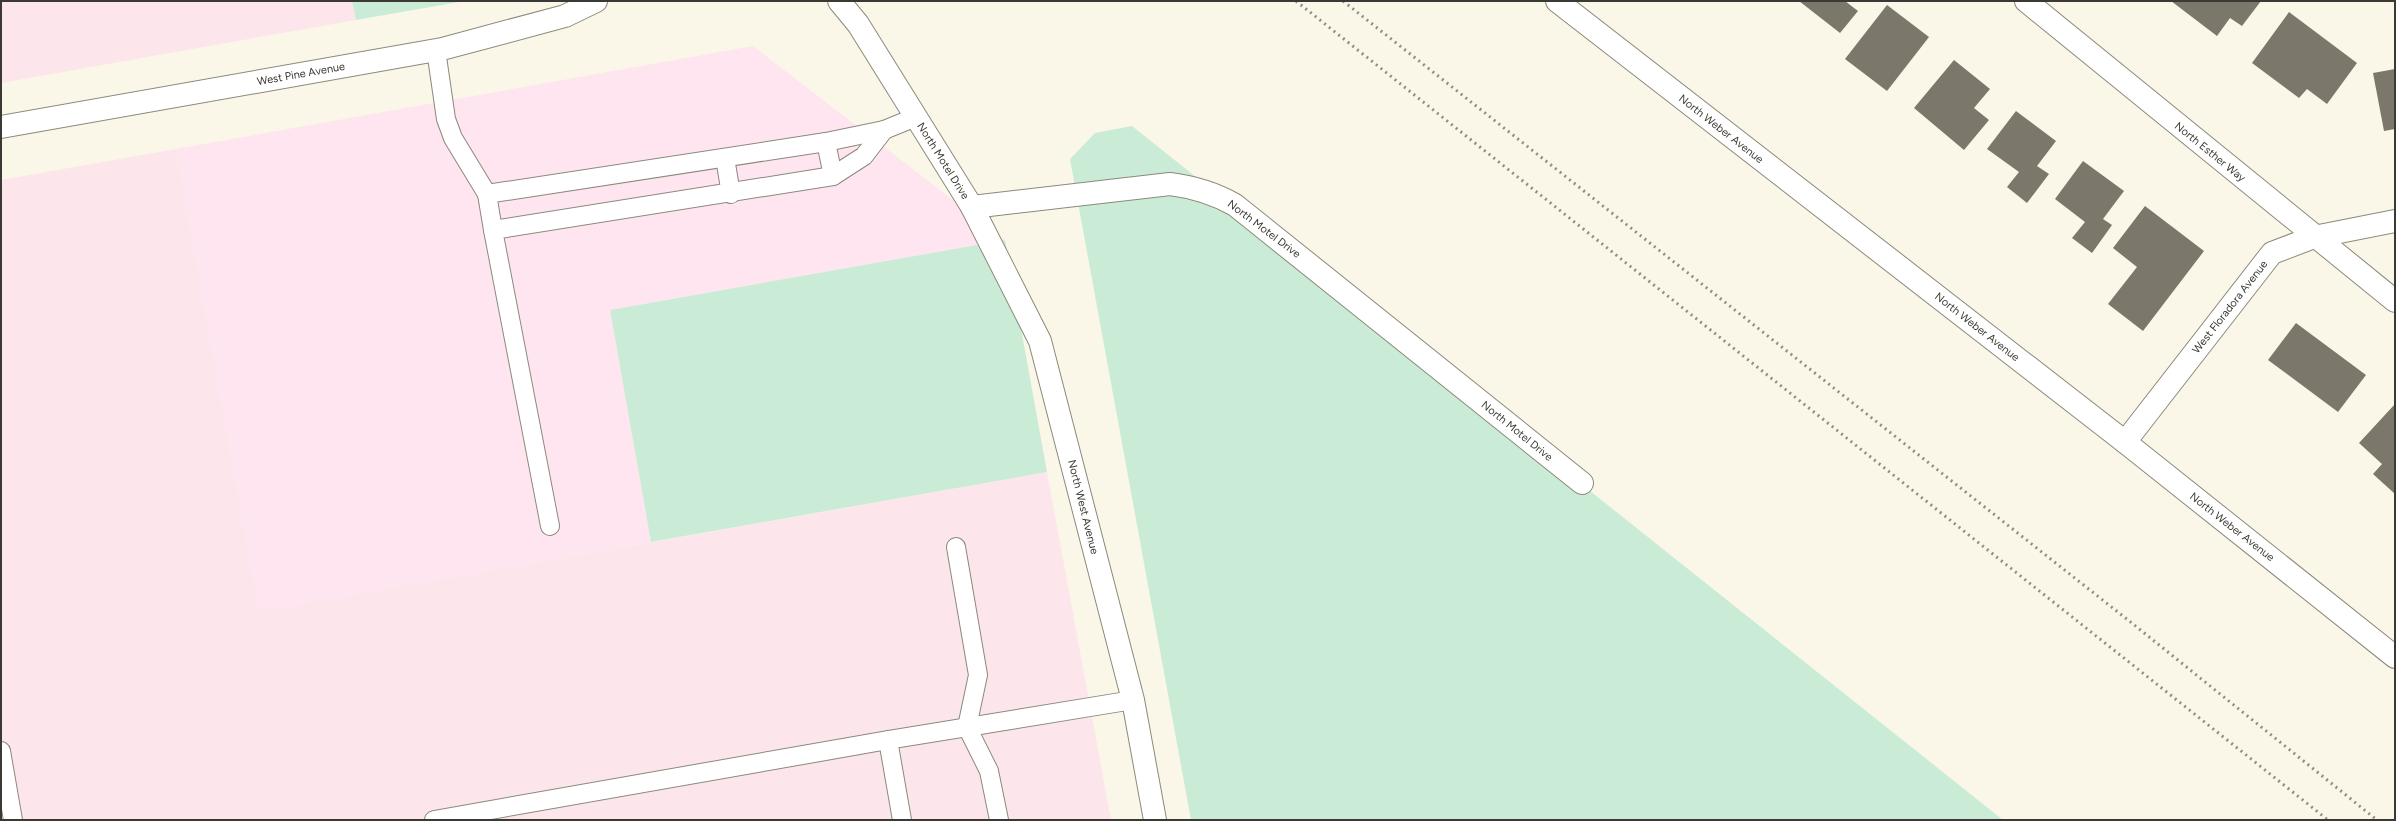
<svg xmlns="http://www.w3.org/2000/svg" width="2396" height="821" viewBox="0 0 2396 821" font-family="Figtree,sans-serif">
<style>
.commercial{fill:#fee5ef}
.industrial{fill:#fce6eb}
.green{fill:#caecd6}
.building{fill:#7b786b}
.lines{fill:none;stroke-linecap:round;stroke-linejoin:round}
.service-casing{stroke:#8c897b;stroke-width:20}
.minor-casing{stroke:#8c897b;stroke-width:24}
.tertiary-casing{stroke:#8c897b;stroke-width:24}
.secondary-casing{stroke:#8c897b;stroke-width:24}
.service{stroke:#fff;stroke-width:18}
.minor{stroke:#fff;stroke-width:22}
.tertiary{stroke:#fff;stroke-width:22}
.secondary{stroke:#fff;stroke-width:22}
.rail{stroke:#918f85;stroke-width:3;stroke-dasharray:2 4;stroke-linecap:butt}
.labels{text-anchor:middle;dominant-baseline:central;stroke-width:4;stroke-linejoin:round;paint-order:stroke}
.street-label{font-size:11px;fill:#3b3933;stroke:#fff}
</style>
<rect width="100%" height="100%" fill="#faf7e8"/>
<polygon class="commercial" points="753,46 1005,240 610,310 651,542 259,613 176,149"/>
<g class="industrial">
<polygon points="1,1 352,1 356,20 1,83"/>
<polygon points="176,149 259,612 1047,472 1111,820 1,820 1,180"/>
</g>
<g class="green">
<polygon points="352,1 465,1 356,20"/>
<polygon points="1132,126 2003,820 1191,820 1070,159 1095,133"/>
<polygon points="1005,240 1047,472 651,542 610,310"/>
</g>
<g class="building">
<polygon points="1799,1 1845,1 1858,11 1840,33"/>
<polygon points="2171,1 2261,1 2242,26 2230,18 2217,36"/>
<polygon points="1887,5 1929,37 1887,91 1845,59"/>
<polygon points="2289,12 2357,63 2327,104 2307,89 2299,98 2252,63"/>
<polygon points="1954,60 1990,89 1974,108 1989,120 1964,150 1914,108"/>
<polygon points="2395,69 2395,129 2384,131 2373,73"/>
<polygon points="2016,111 2056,141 2037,166 2049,174 2027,203 2007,187 2019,172 1987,149"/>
<polygon points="2083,161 2124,191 2103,219 2112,225 2092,253 2072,238 2085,222 2055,199"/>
<polygon points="2145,206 2204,251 2143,331 2108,304 2137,267 2113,248"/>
<polygon points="2296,323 2366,375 2338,412 2268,360"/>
<polygon points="2395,404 2395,494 2373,474 2382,464 2359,443"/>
</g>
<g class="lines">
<defs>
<g id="service">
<polyline points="436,50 446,119 453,138 487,194"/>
<polyline points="826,142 833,176"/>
<polyline points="725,158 731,194"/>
<polyline points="493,230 487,194 826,142 884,130 916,117"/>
<polyline points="550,526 493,230 833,176 864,156 884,130"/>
<polyline points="956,547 978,675 967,727 989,771 999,820"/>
<polyline points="888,740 902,820"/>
<polyline points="1,751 13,820"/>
<polyline points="434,820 888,740 1133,700"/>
</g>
<g id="minor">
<polyline points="2026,1 2395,301"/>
<polyline points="1,127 442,49 565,16 596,1"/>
<path d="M 972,207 L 1170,184 C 1194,187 1214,193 1235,205 L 1582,483"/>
<polyline points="2125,442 2272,253 2314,237 2395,221"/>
</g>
<polyline id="tertiary" points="1557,1 2125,442 2395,657"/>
<polyline id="secondary" points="839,1 858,24 972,207 1040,341 1133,700 1155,820"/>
</defs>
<use href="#service" class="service-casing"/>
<use href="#minor" class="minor-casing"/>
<use href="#tertiary" class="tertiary-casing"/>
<use href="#secondary" class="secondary-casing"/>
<use href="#service" class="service"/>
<use href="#minor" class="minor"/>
<use href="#tertiary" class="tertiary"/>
<use href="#secondary" class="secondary"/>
<g class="rail">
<polyline points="1296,1 2328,820"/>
<polyline points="1343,1 2128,620 2377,820"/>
</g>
</g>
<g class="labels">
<g class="street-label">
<text transform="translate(301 74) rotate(-10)">West Pine Avenue</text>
<text transform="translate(1721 129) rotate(38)">North Weber Avenue</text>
<text transform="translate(2210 152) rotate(39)">North Esther Way</text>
<text transform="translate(943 161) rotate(58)">North Motel Drive</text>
<text transform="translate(1264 229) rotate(37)">North Motel Drive</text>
<text transform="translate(2230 307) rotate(-52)">West Floradora Avenue</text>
<text transform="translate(1977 327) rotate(38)">North Weber Avenue</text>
<text transform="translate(1517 431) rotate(39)">North Motel Drive</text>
<text transform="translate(1083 507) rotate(76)">North West Avenue</text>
<text transform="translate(2232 527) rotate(38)">North Weber Avenue</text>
</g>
</g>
<rect width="2396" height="821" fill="none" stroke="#3b3933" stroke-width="4"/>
</svg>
